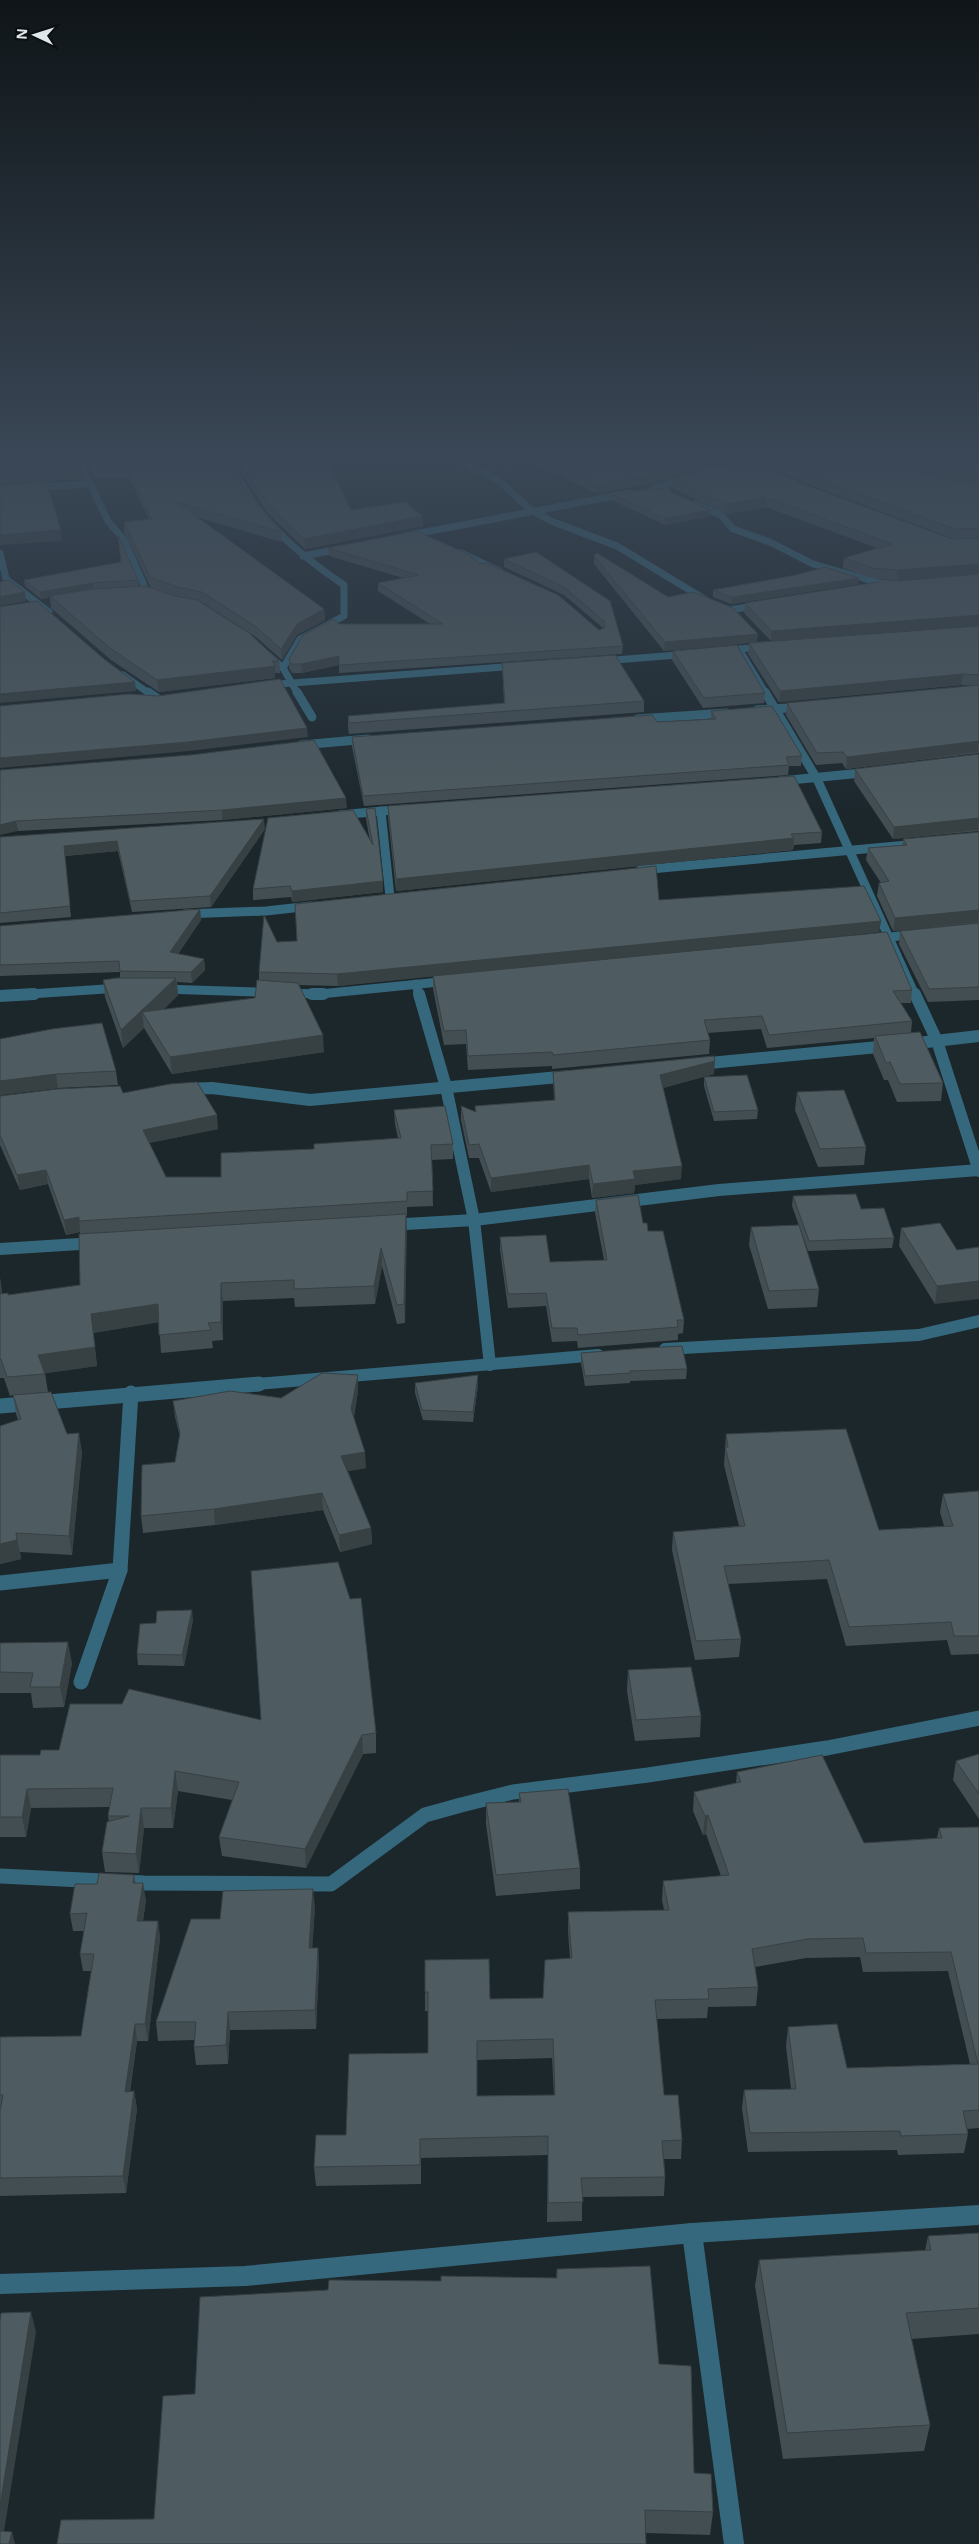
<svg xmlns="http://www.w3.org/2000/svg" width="979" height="2544" viewBox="0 0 979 2544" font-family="'Noto Sans',sans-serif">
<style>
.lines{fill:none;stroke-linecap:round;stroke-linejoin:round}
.minor-far4{stroke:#35687c;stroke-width:7}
.minor-far3{stroke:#35687c;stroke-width:9}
.minor-far2{stroke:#35687c;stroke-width:12}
.minor-far1{stroke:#35687c;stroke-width:15}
.minor{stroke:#35687c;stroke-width:20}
.wall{fill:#434e53;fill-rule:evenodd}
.shaded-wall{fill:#374043}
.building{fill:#4e5b60;stroke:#374043;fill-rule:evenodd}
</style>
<rect width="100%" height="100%" fill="#1c272c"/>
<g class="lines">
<g class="minor-far4">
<polyline points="79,460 108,521 124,540 147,592 155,595"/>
<path d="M 231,460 C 250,514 298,554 344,585 L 344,616 L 300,639 L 283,668"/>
<polyline points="459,460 499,481 531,510 551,521 617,546 706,600"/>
<polyline points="743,466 776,460"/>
<polyline points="0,489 90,484"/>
<polyline points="667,492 652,489 690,477"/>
<polyline points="696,504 721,515 733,529 770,542 813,564 887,585"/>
<polyline points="404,536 630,493"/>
<polyline points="0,553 6,579 49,612"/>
<polyline points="461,553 499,571"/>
<polyline points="303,556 345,548"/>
<polyline points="730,610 760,605"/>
<polyline points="765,647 739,649 766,694"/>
<polyline points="268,655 283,668 298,694"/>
<polyline points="602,661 690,654"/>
<polyline points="123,675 150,694"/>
<polyline points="266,685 517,666"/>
</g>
<g class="minor-far3">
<polyline points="148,692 158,699"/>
<polyline points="297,692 312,717"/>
<polyline points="765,692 817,779 915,995"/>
<polyline points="757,710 802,707"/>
<polyline points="637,719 727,713"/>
<polyline points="301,745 368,739"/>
<polyline points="780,781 872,772"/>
<polyline points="381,811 390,897"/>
<polyline points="339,815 404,809"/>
<polyline points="640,870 918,844"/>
<polyline points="184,914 266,911 311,906"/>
<polyline points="872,939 917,934"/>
<polyline points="416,984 419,995"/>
<polyline points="162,989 320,994 449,981"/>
<polyline points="15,995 120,988"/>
</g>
<g class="minor-far2">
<polyline points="312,994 323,994"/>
<polyline points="419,994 446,1087 474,1220 490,1365"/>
<polyline points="915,994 937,1041 979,1171"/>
<polyline points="0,996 34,994"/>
<polyline points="909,1044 979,1036"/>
<polyline points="699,1064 889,1046"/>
<polyline points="184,1089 212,1088 310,1100 570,1076"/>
<polyline points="389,1225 474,1220 719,1190 979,1170"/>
<polyline points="0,1249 95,1243"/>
<polyline points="665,1349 919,1335 979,1321"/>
<polyline points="245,1385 598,1355"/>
</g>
<g class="minor-far1">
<polyline points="0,1406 259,1384"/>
<polyline points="0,1583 120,1570"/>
<polyline points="81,1682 120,1570 131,1393"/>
<polyline points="0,1876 144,1883 331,1884 425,1815 461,1805 513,1792 648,1775 827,1748 979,1718"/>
</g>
<g class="minor">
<polyline points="692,2233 734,2544"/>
<polyline points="0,2284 245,2276 692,2233 979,2215"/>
</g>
</g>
<g class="wall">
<polygon points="0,460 81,470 82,479 0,484"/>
<polygon points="85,460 229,460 245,491 281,532 281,542 197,517 324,609 325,620 297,635 282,660 256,637 203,603 200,602 279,661 280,673 275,673 275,678 159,692 111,660 51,608 50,597 41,599 25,586 24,580 138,580 139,586 151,588 124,532 124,522 149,519 130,479 94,479"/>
<polygon points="237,460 328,460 351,510 423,526 305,549 267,512 244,477"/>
<polygon points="525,460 744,460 705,467 651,484 597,493"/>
<polygon points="771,460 888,460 926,475 979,485 979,538 954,539 803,482 771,466"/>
<polygon points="892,460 979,460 979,484 927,474"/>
<polygon points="673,479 800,483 952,539 979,538 979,574 897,581 872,578 843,568 844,558 877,548 766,507 727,514 673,488"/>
<polygon points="614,495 711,516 665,525 614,501"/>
<polygon points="328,548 480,564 599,630 603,628 564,595 504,567 504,559 610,601 623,646 622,654 339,673 339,665 302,673 292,673 289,668 289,659 339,624 430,624 378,591 378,583 403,578 329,556"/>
<polygon points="594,556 668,597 757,642 771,641 744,613 745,603 898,581 979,574 979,753 846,769 842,763 816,765 786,715 787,703 975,686 961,685 779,702 748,654 749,643 664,651 594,564"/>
<polygon points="859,578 858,584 731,604 713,597 713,590"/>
<polygon points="673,651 765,693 764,703 703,708 672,660"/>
<polygon points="502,663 644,701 644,712 349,734 348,727 348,716 504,703"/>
<polygon points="711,711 802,756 801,766 789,766 788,775 364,806 352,747 352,737 711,719"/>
<polygon points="979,754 979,831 893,839 854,781 855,769"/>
<polygon points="0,770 347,808 222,820 18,831"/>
<polygon points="388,806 822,832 821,843 794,845 793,850 396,891 388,817"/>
<polygon points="366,809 383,892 292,902 291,897 253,900 253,889 370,841 366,819"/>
<polygon points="265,829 211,907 132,912 118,851 65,856 71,917 0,923 0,837"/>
<polygon points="979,832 979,923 893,931 877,896 879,883 881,883 866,860 868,848 902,845 903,839"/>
<polygon points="659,900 881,921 879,932 498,970 912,990 911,1003 901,1003 912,1021 911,1033 943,1083 941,1101 897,1102 888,1080 884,1080 873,1054 874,1038 767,1048 761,1029 708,1033 710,1040 709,1054 552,1069 552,1066 468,1070 466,1044 444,1045 433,989 433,976 338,986 299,985 324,1052 172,1074 144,1028 123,1048 105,997 103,980 120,978 120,972 0,976 0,926 200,909 201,920 178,954 204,959 205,970 192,983 177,982 178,995 163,1010 255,998 259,980 259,972 277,942 297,941"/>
<polygon points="979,923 979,1000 928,1002 899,944 900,931"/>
<polygon points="0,1039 116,1071 118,1085 58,1088 0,1095"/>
<polygon points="553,1072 714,1074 663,1088 681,1179 635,1185 634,1193 592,1198 589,1179 491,1192 479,1158 469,1158 461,1120 461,1106 475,1112 475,1106 554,1100"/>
<polygon points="704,1077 758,1110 757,1119 714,1121 704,1086"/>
<polygon points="797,1092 866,1147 864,1165 818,1167 795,1110"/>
<polygon points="123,1093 218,1129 149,1143 166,1177 221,1177 314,1149 398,1138 395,1124 394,1110 453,1144 453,1159 432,1160 433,1206 407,1207 407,1216 406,1216 405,1323 397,1324 382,1266 375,1304 295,1307 294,1298 223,1301 223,1340 212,1341 213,1348 161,1353 159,1322 93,1333 97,1366 45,1373 48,1392 67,1434 82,1452 72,1555 20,1552 21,1559 0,1564 0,1426 18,1420 16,1414 13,1395 10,1396 4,1378 0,1378 0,1278 2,1294 9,1295 80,1285 80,1232 66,1235 48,1184 20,1190 0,1145 0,1096"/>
<polygon points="793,1196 861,1209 894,1238 892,1248 808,1251 792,1206"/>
<polygon points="596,1200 643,1223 648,1231 684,1320 683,1333 678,1334 678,1340 578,1348 577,1341 552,1342 546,1306 508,1308 500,1250 500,1237 550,1262 604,1260 595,1213"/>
<polygon points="751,1227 819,1289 817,1307 768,1309 749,1245"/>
<polygon points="901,1228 957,1250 935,1304 899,1246"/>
<polygon points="581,1353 687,1369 686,1379 630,1381 630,1383 585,1386 581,1363"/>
<polygon points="415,1383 478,1385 473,1422 423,1420 415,1393"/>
<polygon points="358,1391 354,1417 366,1468 348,1471 371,1528 372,1544 340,1552 323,1510 215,1525 143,1533 141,1516 175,1462 180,1437 175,1417 173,1401 281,1398"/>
<polygon points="726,1434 879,1530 944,1526 940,1512 943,1494 979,1491 979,1654 951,1655 947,1640 846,1646 827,1579 728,1584 741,1639 739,1657 695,1660 672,1550 673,1532 739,1526 724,1465"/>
<polygon points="193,1620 184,1666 138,1665 137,1654"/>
<polygon points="0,1643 72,1663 64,1707 33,1708 31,1693 0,1693"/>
<polygon points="628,1670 701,1716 700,1737 635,1741 627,1691"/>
<polygon points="261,1720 376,1733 376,1753 363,1754 306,1868 222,1856 219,1837 232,1800 178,1791 173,1828 144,1828 139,1873 105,1872 102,1852 109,1822 108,1816 110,1807 31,1808 26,1837 0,1837 0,1755 40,1755 59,1750"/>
<polygon points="979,1754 979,1819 953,1780 956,1761"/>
<path d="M 737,1772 L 864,1843 L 937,1838 L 939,1828 L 979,1827 L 979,2128 L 967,2129 L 968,2134 L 964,2153 L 898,2155 L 897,2150 L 748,2152 L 742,2108 L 744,2090 L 791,2089 L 786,2046 L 788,2027 L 847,2068 L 970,2064 L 948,1971 L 863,1972 L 860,1957 L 806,1958 L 755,1967 L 758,1987 L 756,2006 L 708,2007 L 707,2018 L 657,2019 L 664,2095 L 682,2140 L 681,2159 L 664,2159 L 665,2177 L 664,2196 L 582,2197 L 582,2221 L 547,2222 L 548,2155 L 421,2158 L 421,2184 L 316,2186 L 314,2167 L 428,2053 L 428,2011 L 425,2011 L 425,1992 L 490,1999 L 543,1998 L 570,1958 L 568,1931 L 568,1912 L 664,1910 L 662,1900 L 663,1881 L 721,1876 L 706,1834 L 703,1835 L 693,1811 L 694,1792 L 736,1783 ZM 552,2058 L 554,2095 L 477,2096 L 477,2060 Z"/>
<polygon points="519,1793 580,1868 580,1889 496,1896 486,1824 486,1803 519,1802"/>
<polygon points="134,1875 136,1883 146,1900 143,1921 158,1921 160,1938 148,2041 137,2041 130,2092 134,2091 137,2109 126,2193 0,2196 0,2037 81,2036 91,1971 83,1971 80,1954 84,1931 73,1931 70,1914 97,1884"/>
<polygon points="315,1907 312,1948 318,1948 319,1966 316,2029 230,2030 228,2064 196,2065 194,2047 194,2040 158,2041 156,2022 220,1919"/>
<polygon points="979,2233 979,2334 911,2339 930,2425 924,2451 783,2459 755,2286 759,2260 925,2251 928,2236"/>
<polygon points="557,2269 659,2364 694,2473 713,2512 710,2535 646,2533 154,2519 195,2394 328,2290 441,2281 556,2278"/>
</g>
<g class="shaded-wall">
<polygon points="696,460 744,460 705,467 651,484 597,493 597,484"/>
<polygon points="766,497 766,507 727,514 727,504"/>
<polygon points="711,510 711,516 665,525 665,518"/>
<polygon points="423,516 423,526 305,549 304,539"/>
<polygon points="61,530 62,541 0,545 0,535"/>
<polygon points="979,564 979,574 897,581 898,570"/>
<polygon points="859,578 858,584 731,604 732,597"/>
<polygon points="93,583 94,590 50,596 50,597 41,599 40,592"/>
<polygon points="25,592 26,601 0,606 0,597"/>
<polygon points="324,609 325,620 297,635 282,660 281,649 297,624"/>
<polygon points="979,615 979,626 771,641 772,631"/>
<polygon points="758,634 757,642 664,651 665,642"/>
<polygon points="339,656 339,665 302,673 301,664"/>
<polygon points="275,666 275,678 159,692 157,680"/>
<polygon points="963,674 961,685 779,702 780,691"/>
<polygon points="135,682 136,691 0,703 0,694"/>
<polygon points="307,728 308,737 189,751 0,768 0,758"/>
<polygon points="979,741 978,752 846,769 847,757"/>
<polygon points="346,798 347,808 222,820 222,810"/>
<polygon points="979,818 978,830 893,839 894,827"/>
<polygon points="264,819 265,829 211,907 210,896"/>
<polygon points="16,821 18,831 0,835 0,825"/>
<polygon points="794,838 793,850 396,891 396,879"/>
<polygon points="117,841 118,851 65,856 71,917 64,846"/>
<polygon points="383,881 383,892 292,902 292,891"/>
<polygon points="200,909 201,920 171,963 170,952"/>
<polygon points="979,910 978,922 893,931 895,918"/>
<polygon points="881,921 879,932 338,986 337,974"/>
<polygon points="204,959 205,970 192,983 191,972"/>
<polygon points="176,978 178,995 149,1023 142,1012 144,1028 123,1048 121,1030"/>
<polygon points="323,1035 324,1052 172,1074 170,1057"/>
<polygon points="715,1061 714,1074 659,1089 660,1075"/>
<polygon points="56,1074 58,1088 0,1095 0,1081"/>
<polygon points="217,1115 218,1129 144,1144 143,1130"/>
<polygon points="589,1165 589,1179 491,1192 491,1178"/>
<polygon points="682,1166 681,1179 635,1185 634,1193 592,1198 593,1184 633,1171"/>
<polygon points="46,1170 48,1184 20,1190 17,1175"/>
<polygon points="406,1214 407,1232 405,1323 404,1304"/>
<polygon points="79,1217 80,1232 66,1235 64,1220"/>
<polygon points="381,1248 382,1266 375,1304 374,1286"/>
<polygon points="0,1278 2,1290 2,1312 0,1303"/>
<polygon points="979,1281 979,1299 935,1304 937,1286"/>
<polygon points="221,1283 223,1301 223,1340 221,1322"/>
<polygon points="158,1304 160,1322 93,1333 91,1314"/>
<polygon points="95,1347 97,1366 41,1374 38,1355"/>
<polygon points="358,1375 358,1391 352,1425 351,1409"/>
<polygon points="478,1375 478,1385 473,1422 473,1412"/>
<polygon points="79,1433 82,1452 72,1555 69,1536"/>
<polygon points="365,1452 366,1468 342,1472 341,1456"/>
<polygon points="322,1493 323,1510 215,1525 214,1509"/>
<polygon points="371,1528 372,1544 340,1552 339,1535"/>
<polygon points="16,1533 21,1559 0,1564 0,1544"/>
<polygon points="192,1610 193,1620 184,1666 182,1655"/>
<polygon points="68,1642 72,1663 64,1707 60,1687"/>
<polygon points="362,1735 363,1754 306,1868 305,1849"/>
<polygon points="175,1771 178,1791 173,1828 171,1808"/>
<polygon points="27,1789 31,1808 26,1837 22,1817"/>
<polygon points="141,1808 144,1828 139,1873 136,1854"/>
<polygon points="708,1815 706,1834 703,1835 705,1816"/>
<polygon points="143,1883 146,1900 140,1938 137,1921"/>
<polygon points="313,1889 315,1907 311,1966 309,1948"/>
<polygon points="158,1921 160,1938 148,2041 145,2024"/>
<polygon points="318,1948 319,1966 316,2029 315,2010"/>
<polygon points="228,2012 230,2030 228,2064 226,2045"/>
<polygon points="135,2024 137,2041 127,2109 125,2092"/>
<polygon points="134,2091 137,2109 126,2193 123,2176"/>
<polygon points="31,2312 36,2332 2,2544 0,2544 0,2506"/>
<polygon points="12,2532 15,2544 9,2544"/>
</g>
<g class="building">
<polygon points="0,460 77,460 81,470 0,474"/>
<polygon points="89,460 229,460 245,491 281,532 175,501 324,609 297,624 281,649 255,626 202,592 178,587 150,577 124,522 152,519 129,470 93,469"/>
<polygon points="240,460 328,460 351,510 405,502 423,516 304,539 267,502 244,468"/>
<polygon points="546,460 696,460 651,474 597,484"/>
<polygon points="752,460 754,460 800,483 952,539 979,538 979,564 898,570 873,568 844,558 892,544 766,497 727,504 673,479 708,468"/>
<polygon points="778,460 888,460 926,475 979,485 979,528 955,529 804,473"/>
<polygon points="917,460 979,460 979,474 929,465"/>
<polygon points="46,482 61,530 0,535 0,485"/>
<polygon points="653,488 663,489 711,510 665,518 614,495"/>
<polygon points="416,531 468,554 480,564 487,563 558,595 599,630 605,628 604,621 564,587 504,559 536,552 610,601 623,646 339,665 339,656 301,664 291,664 289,659 303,635 333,619 339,624 443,624 378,583 419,575 328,548"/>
<polygon points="118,535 138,580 93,583 40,592 24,580 121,562"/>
<polygon points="597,553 668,597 694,592 733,608 758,634 665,642 594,556"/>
<polygon points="825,567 859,578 732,597 713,590 796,575"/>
<polygon points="979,574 979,615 772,631 745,603 878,582 882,579 898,581"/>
<polygon points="9,580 25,592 0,597 0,582"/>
<polygon points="145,586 175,596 197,600 249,633 279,661 272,661 275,666 157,680 110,648 50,596 93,589"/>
<polygon points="37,601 104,659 135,682 0,694 0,607"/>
<polygon points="979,626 979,675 963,674 780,691 749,643"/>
<polygon points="737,645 765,693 704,698 673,651"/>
<polygon points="615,655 644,701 349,723 348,716 505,703 502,663"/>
<polygon points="280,679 307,728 188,742 0,758 0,706 129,694 158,696"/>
<polygon points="979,685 979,741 847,757 843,752 817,753 787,703"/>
<polygon points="772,706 802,756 786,757 789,765 363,796 352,737 652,715 657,722 716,719 711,711"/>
<polygon points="314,740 346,798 222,810 16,821 0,825 0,770 190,755"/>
<polygon points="979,754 979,818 894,827 855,769"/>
<polygon points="794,776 822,832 791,834 794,838 396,879 388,806"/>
<polygon points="375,808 383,881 292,891 290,886 253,889 268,818 353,810 373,845 366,809"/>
<polygon points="264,819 210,896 130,901 117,841 64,846 70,906 0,913 0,837"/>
<polygon points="979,832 979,910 895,918 879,883 889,881 868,848 907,845 903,839"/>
<polygon points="656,866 659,900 864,886 881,921 337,974 259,972 264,915 277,942 297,941 295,904"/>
<polygon points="200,909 170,952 204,959 191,972 120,971 119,961 0,965 0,926"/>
<polygon points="979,923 979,987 929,989 900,931"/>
<polygon points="887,932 912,990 893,991 912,1021 769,1035 762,1016 704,1020 710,1040 553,1055 552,1052 468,1056 466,1030 444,1031 433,976"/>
<polygon points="117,978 176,978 121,1030 103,980"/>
<polygon points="257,980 298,983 323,1035 170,1057 142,1012 255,998"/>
<polygon points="102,1023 116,1071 56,1074 0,1081 0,1039 52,1029"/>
<polygon points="920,1032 943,1083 900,1084 890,1062 886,1063 875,1036"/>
<polygon points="714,1056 715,1061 660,1075 682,1166 633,1171 635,1179 593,1184 589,1165 491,1178 479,1144 469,1145 461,1106 476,1112 475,1106 555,1100 553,1072"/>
<polygon points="747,1075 758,1110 714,1112 704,1077"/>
<polygon points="197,1082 217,1115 143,1130 166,1177 221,1177 221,1153 314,1149 314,1144 401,1138 394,1110 445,1106 453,1144 431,1145 433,1191 407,1192 407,1201 79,1221 79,1217 64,1220 46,1170 17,1175 0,1135 0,1096 57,1089 120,1086 123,1093 170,1084"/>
<polygon points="844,1090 866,1147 820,1149 797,1092"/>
<polygon points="856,1194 861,1209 884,1208 894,1238 809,1241 793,1196"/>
<polygon points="638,1195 643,1223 647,1223 648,1231 663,1231 684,1320 677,1320 678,1327 578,1335 577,1328 552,1328 546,1293 508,1294 500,1237 546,1235 550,1262 607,1260 596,1200"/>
<polygon points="406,1214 404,1304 397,1305 381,1248 374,1286 294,1289 294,1280 221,1283 221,1322 208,1323 211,1330 159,1335 158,1304 91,1314 95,1347 38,1355 45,1374 7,1377 1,1359 0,1359 0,1294 8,1293 8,1295 80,1285 79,1234"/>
<polygon points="940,1223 957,1250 979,1247 979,1281 937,1286 901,1228"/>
<polygon points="799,1225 819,1289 769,1291 751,1227"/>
<polygon points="682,1346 687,1369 630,1371 630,1373 585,1376 581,1353 645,1348"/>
<polygon points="322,1373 358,1375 351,1409 365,1452 341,1456 371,1528 339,1535 322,1493 214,1509 141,1516 142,1465 175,1462 180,1433 173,1401 230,1391 281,1398"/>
<polygon points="478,1375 473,1412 422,1410 415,1383"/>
<polygon points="51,1392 67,1434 79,1433 69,1536 16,1533 17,1540 0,1544 0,1426 21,1419 13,1395"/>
<polygon points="846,1429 879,1530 953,1526 943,1494 979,1491 979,1636 954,1636 951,1622 849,1627 829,1560 724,1566 741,1639 696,1641 673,1532 745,1526 725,1447 728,1447 726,1434"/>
<polygon points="338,1562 350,1599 361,1598 376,1733 362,1735 305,1849 219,1837 239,1782 175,1771 171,1808 141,1808 136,1854 102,1852 107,1822 129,1816 108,1816 113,1788 27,1789 22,1817 0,1817 0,1755 40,1755 41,1750 59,1750 70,1704 122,1704 129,1689 261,1720 251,1571"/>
<polygon points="192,1610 182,1655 137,1654 140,1624 156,1623 157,1611"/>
<polygon points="68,1642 60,1687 30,1687 33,1673 0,1672 0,1643"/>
<polygon points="691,1667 701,1716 636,1720 628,1670"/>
<polygon points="979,1754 979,1794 956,1761"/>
<path d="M 822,1755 L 864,1843 L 942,1838 L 939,1828 L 979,1827 L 979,2110 L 963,2111 L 968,2134 L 901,2136 L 900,2131 L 750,2133 L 744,2090 L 796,2089 L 788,2027 L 837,2024 L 847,2068 L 978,2064 L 951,1952 L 866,1953 L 863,1938 L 808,1939 L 752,1949 L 758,1987 L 708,1989 L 709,1999 L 655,2000 L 664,2095 L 678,2095 L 682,2140 L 662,2141 L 665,2177 L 581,2178 L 583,2202 L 548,2203 L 548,2136 L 420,2139 L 420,2165 L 314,2167 L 316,2135 L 346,2135 L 349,2054 L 428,2053 L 428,1992 L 425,1992 L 425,1960 L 489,1959 L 490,1999 L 543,1998 L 545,1960 L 572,1958 L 568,1912 L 669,1910 L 663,1881 L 729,1875 L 708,1815 L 705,1816 L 694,1792 L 741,1782 L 737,1772 ZM 553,2039 L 555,2095 L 477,2096 L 477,2041 Z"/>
<polygon points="568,1789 580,1868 496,1875 486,1803 521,1802 519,1793"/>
<polygon points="99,1873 134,1875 133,1883 143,1883 137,1921 158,1921 145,2024 135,2024 125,2092 134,2091 123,2176 0,2178 0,2111 3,2095 0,2095 0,2037 81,2036 94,1954 80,1954 87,1913 70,1914 75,1884 97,1884"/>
<polygon points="313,1889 309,1948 318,1948 315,2010 228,2012 226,2045 194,2047 196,2022 156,2022 191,1919 220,1919 223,1891"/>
<polygon points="979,2233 979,2308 906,2313 930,2425 787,2433 759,2260 931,2250 928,2236"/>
<polygon points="650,2266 659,2364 691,2366 694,2473 711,2474 713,2512 645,2510 646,2544 57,2544 61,2520 154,2519 163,2396 195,2394 200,2297 328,2290 329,2280 441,2281 441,2276 557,2278 557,2269"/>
<polygon points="31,2312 0,2506 0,2321 1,2313"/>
<polygon points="0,2531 12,2532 9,2544 0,2544"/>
</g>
<linearGradient id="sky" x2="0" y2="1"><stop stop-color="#0f1518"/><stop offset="0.56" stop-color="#3a4756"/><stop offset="1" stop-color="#3a4756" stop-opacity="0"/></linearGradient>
<rect width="979" height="817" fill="url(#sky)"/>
<g transform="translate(35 35) rotate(274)" stroke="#0a0f11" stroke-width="4" paint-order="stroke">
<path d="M0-4L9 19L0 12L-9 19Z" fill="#dfe7ea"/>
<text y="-8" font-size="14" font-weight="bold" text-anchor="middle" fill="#dfe7ea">N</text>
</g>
</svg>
